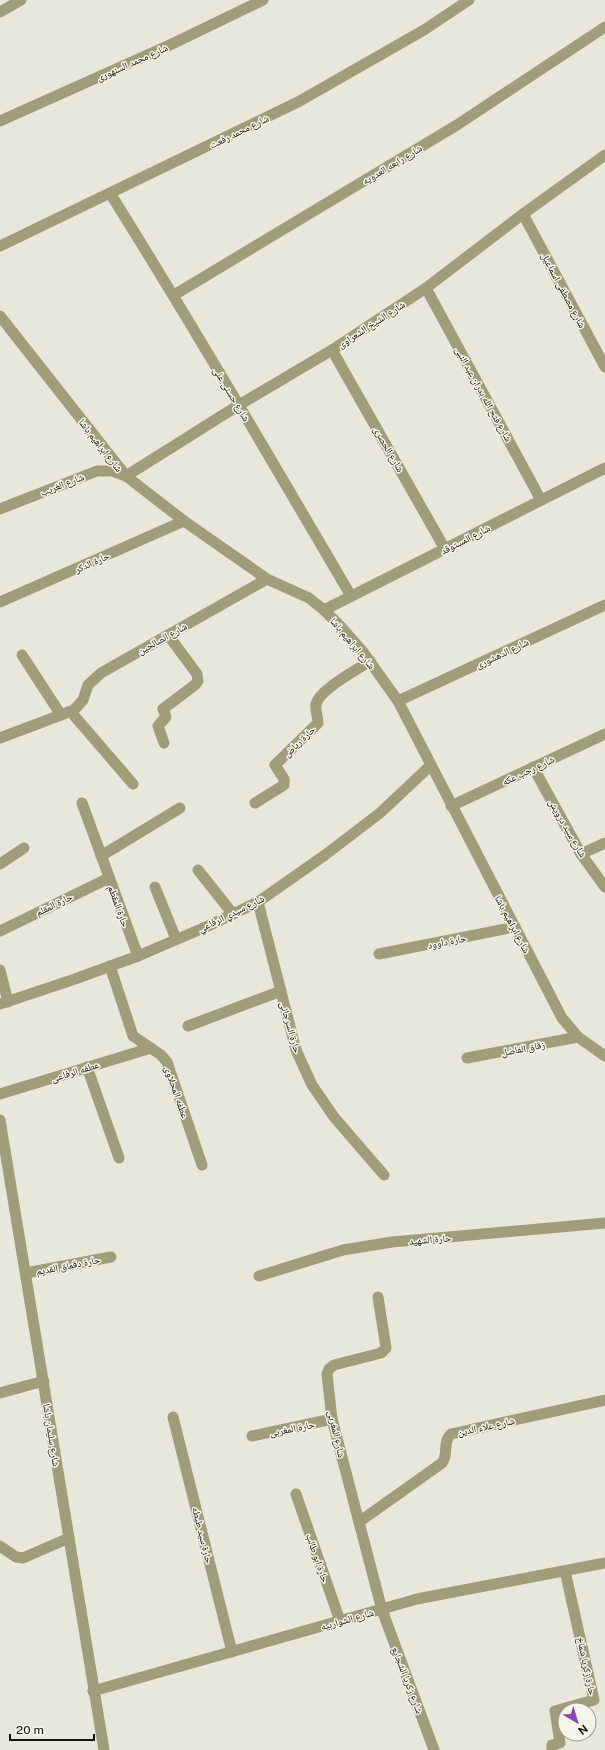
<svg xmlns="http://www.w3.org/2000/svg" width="605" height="1750" viewBox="0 0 605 1750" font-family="'Public Sans','Noto Naskh Arabic',sans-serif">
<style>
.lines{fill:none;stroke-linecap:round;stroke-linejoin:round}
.minor{stroke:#a19c79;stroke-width:11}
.labels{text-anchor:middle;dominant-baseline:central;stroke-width:3;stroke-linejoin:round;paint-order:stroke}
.street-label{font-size:10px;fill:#11110d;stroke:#f5f4e8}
</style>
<rect width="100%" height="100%" fill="#e8e7db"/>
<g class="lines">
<g class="minor">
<polyline points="0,12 21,0"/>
<polyline points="0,121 172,44 263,0"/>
<path d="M 110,193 C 193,326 272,461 351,596"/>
<polyline points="523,214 605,367"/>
<polyline points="0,246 298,102 424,30 469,0"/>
<polyline points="426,288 541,500"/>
<polyline points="174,295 457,125 605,27"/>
<polyline points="0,316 126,476 184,521 267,579 309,598 324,610 341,627 363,652 398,701 562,1018 578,1037 605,1056"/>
<polyline points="332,350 445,549"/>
<polyline points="0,509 97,471 112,471 126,476 239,405 332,350 426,288 523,214 605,155"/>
<polyline points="0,602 184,521"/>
<polyline points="324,610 605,468"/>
<polyline points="22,655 61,715"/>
<polyline points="398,701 605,605"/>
<polyline points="71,712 133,784"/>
<polyline points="0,738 74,710 83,700 88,685 101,673 267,579"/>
<polyline points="164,743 158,726 166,717 163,709 196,684 198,681 197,674 168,635"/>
<polyline points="533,767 581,854 605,887"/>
<polyline points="82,803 138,956"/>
<path d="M 255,803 L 284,785 L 284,779 L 275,765 L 318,723 C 318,717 315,711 316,704 C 320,689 357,670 370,661"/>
<polyline points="451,806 605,734"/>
<polyline points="581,854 605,843"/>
<polyline points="101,856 180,808"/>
<polyline points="0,864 24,848"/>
<polyline points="198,870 233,914"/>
<polyline points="155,887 176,939"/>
<polyline points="258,902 296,1050 312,1085 334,1117 384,1175"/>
<polyline points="0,931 109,878"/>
<polyline points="379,954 515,927"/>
<polyline points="110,966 133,1036 161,1055 167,1062 202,1165"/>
<polyline points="0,970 8,1002"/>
<polyline points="0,1004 75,979 138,956 208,926 258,902 325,855 380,813 430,766"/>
<polyline points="188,1026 281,991"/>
<polyline points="467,1058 578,1037"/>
<polyline points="87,1067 119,1158"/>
<polyline points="0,1094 151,1048"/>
<polyline points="0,1120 104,1750"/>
<polyline points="26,1273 111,1257"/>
<polyline points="259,1276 343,1250 392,1242 605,1223"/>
<polyline points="378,1297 386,1348 381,1353 334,1365 329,1369 327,1374 332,1419 382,1610 434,1750"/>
<polyline points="0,1393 44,1381"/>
<polyline points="173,1417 232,1652"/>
<polyline points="252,1436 332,1419"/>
<polyline points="296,1494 340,1621"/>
<path d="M 359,1522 L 442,1463 C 449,1454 442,1442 451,1434 L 605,1400"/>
<polyline points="0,1546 16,1557 23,1558 69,1538"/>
<polyline points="93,1691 417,1599 605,1563"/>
<polyline points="552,1750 552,1745 560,1743 555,1711 594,1700 565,1571"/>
</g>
</g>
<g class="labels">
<g class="street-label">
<text transform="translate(132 62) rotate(-24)">شارع محمد السنهورى</text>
<text transform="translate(239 131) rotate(-26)">شارع محمد رفعت</text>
<text transform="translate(392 164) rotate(-31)">شارع رابعه العدويه</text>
<text transform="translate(564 290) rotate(62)">شارع مصطفى اسماعيل</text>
<text transform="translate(371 324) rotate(-33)">شارع الشيخ الشعراوى</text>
<text transform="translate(232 394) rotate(59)">شارع حسنى على</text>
<text transform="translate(484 394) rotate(61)">شارع فتح الله بدران عبد النبى</text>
<text transform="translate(101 445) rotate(52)">شارع ابراهيم باشا</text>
<text transform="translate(389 449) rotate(60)">شارع الحصرى</text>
<text transform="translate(62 484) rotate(-21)">شارع الغريب</text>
<text transform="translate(465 539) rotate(-27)">شارع المستوقد</text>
<text transform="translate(92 562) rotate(-24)">حارة الدكر</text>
<text transform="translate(162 638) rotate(-29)">شارع الصالحين</text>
<text transform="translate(353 643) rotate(50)">شارع ابراهيم باشا</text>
<text transform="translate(502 653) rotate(-25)">شارع الدهشورى</text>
<text transform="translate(299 741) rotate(-44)">حارة رياض</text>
<text transform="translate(528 770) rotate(-25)">شارع رجب عكه</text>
<text transform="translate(568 828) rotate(60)">شارع سيد درويش</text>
<text transform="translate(54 904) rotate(-26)">حارة المقلم</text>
<text transform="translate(119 906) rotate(70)">حارة المقطم</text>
<text transform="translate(231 913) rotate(-26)">شارع سيدي الرفاعي</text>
<text transform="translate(513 924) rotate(62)">شارع ابراهيم باشا</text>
<text transform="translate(447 941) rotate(-11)">حارة داوود</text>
<text transform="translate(291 1027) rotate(74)">حارة السرجانى</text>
<text transform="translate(523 1048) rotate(-11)">زقاق الفاضل</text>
<text transform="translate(75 1071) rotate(-17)">عطفه الرفاعى</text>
<text transform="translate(177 1092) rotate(71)">عطفه المحلاوى</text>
<text transform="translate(430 1239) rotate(-5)">حارة الشهيد</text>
<text transform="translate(68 1265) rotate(-11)">حارة دقماق القديم</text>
<text transform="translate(486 1426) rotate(-12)">شارع علاء الدين</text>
<text transform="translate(292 1428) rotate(-11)">حارة المغربى</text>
<text transform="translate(337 1434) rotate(77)">شارع المغربى</text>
<text transform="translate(52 1435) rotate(81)">شارع سليمان باشا</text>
<text transform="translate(203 1535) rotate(76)">حارة سيد طيطه</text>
<text transform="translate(318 1558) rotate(71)">حارة ابو طالب</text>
<text transform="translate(347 1619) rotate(-16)">شارع الشواربيه</text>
<text transform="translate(587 1666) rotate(78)">حارة زكريا شماخ</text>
<text transform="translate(408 1680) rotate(69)">شارع زكريا الشجايع</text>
</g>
</g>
<g transform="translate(577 1722) rotate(142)"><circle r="19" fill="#f5f4e8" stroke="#9a9990"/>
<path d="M0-3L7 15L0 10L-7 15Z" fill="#8c45b7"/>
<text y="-6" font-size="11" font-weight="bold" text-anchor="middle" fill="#11110d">N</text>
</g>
<path d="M10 1734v6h84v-6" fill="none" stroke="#11110d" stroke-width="2"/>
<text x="16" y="1734" font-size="12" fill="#11110d" stroke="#f5f4e8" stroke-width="3" paint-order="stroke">20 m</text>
</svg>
